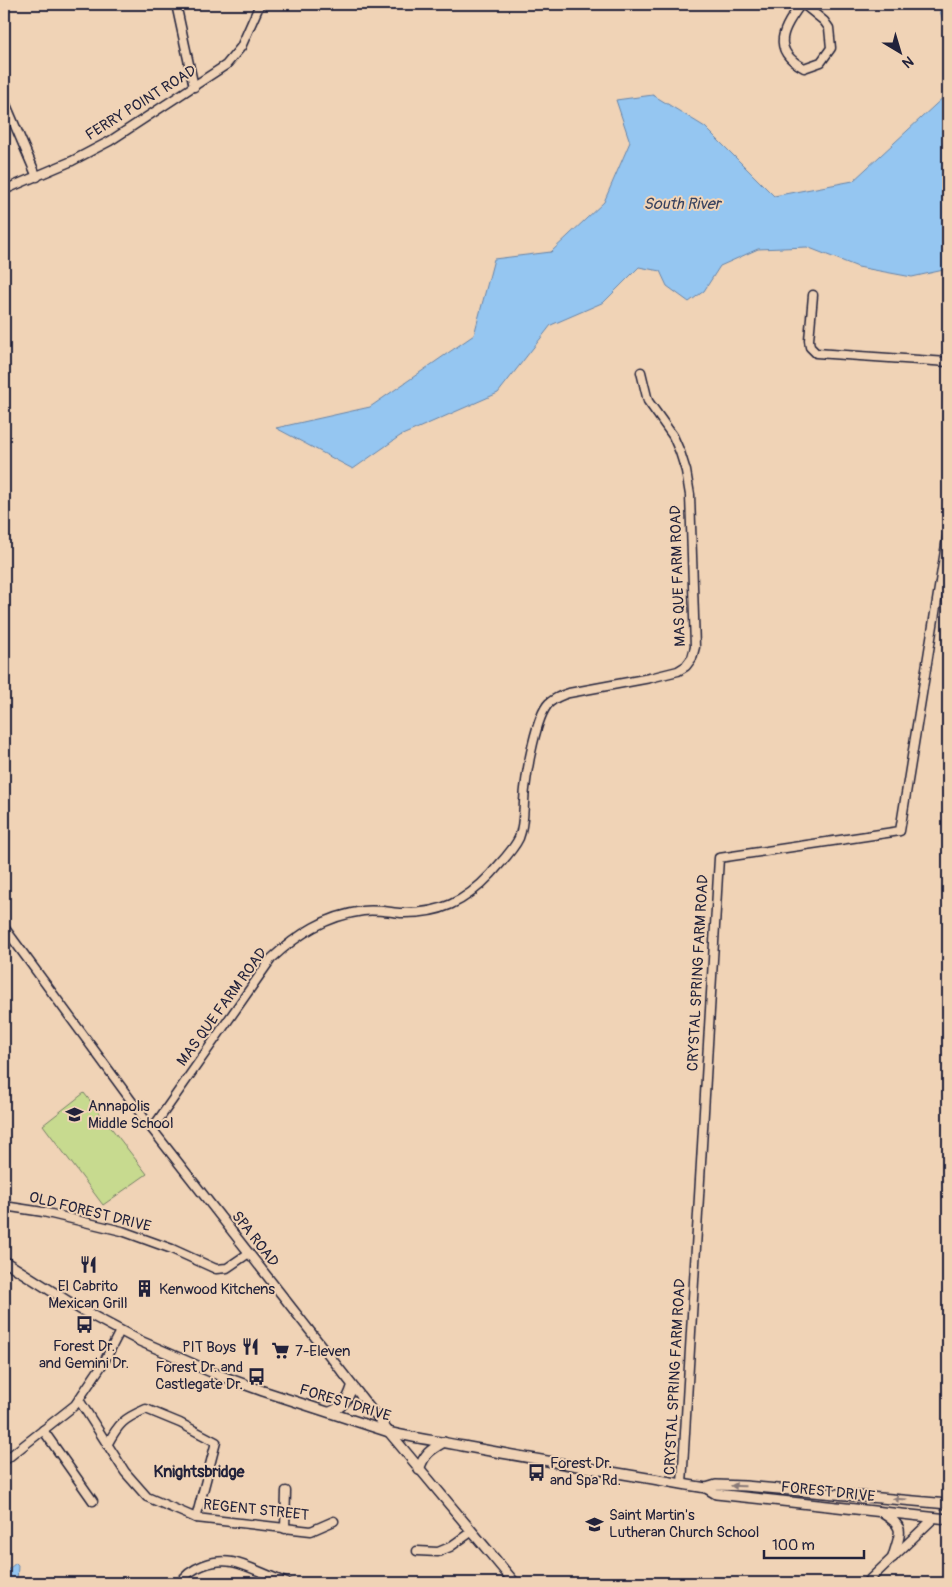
<svg xmlns="http://www.w3.org/2000/svg" width="952" height="1587" viewBox="0 0 952 1587" font-family="Pangolin,sans-serif">
<style>
.green{fill:#c7da8f;stroke:#747e65}
.water{fill:#95c6f1;stroke:#6784a8}
.lines{fill:none;stroke-linecap:round;stroke-linejoin:round}
.minor-casing{stroke:#22223b;stroke-width:11}
.major-casing{stroke:#22223b;stroke-width:12}
.minor{stroke:#f0d3b6;stroke-width:8}
.major{stroke:#f0d3b6;stroke-width:9}
.oneway{fill:#897a78}
.labels{text-anchor:middle;dominant-baseline:central;stroke-width:4;stroke-linejoin:round;paint-order:stroke}
.street-label{font-size:15px;fill:#22223b;stroke:#f0d3b6}
.poi-label{font-size:15px;fill:#22223b;stroke:#f0d3b6;text-anchor:start}
.water-label{font-size:16px;font-style:italic;fill:#39435f;stroke:#f0d3b6}
.neighbourhood-label{font-size:16px;font-weight:bold;fill:#22223b;stroke:#f0d3b6}
</style>
<rect width="100%" height="100%" fill="#f0d3b6"/>
<filter id="ink" filterUnits="userSpaceOnUse"><feTurbulence type="fractalNoise" baseFrequency=".02" numOctaves="2"/><feDisplacementMap in="SourceGraphic" scale="10" xChannelSelector="R" yChannelSelector="G"/><feConvolveMatrix kernelMatrix="1 2 1 2 8 2 1 2 1" color-interpolation-filters="sRGB"/></filter>
<g filter="url(#ink)">
<polygon class="green" points="84,1093 147,1174 103,1205 43,1125"/>
<g class="water">
<polygon points="938,4 948,4 948,38"/>
<polygon points="948,93 948,269 912,277 858,267 807,247 758,249 720,266 704,291 689,302 667,286 660,271 639,267 604,302 551,325 498,393 400,436 353,469 276,428 370,407 474,335 494,259 551,252 604,202 630,142 616,100 653,95 705,127 774,196 853,181"/>
<polygon points="16,1563 18,1565 17,1583 9,1583 9,1576 5,1572"/>
</g>
<g class="lines">
<defs>
<g id="minor">
<polyline points="176,4 194,87"/>
<path d="M 801,4 C 784,28 769,49 804,68 L 821,62 L 831,48 L 829,28 L 824,21 L 803,4"/>
<polyline points="4,100 37,177"/>
<polyline points="4,190 72,161 110,141 226,65 241,47 260,4"/>
<polyline points="813,295 809,340 810,347 816,353 948,362"/>
<polyline points="4,927 152,1129 389,1432"/>
<path d="M 152,1129 L 271,959 C 298,934 326,916 363,911 C 375,909 389,912 401,913 C 440,914 465,902 491,874 C 500,863 513,851 519,838 C 525,823 523,805 525,789 C 527,770 536,716 549,703 C 555,698 562,695 569,693 L 650,678 L 678,671 L 686,666 L 692,658 L 695,647 L 690,495 L 686,471 L 680,452 L 673,436 L 648,401 L 641,372"/>
<polyline points="4,1206 43,1212 122,1231 172,1249 216,1269 227,1268 249,1253"/>
<polyline points="79,1400 125,1472 147,1497 196,1518 311,1531 334,1521"/>
<polyline points="43,1430 93,1501"/>
<path d="M 107,1445 C 119,1423 123,1419 146,1409 L 180,1423 L 216,1442 L 196,1518"/>
<polyline points="4,1461 75,1405 104,1362 120,1331"/>
<polyline points="682,1484 719,858 900,831 948,532"/>
<polyline points="285,1529 286,1491"/>
<polyline points="417,1551 438,1552 450,1547 471,1532"/>
<path d="M 180,1583 C 190,1567 214,1559 232,1562 C 248,1565 271,1577 287,1583"/>
<polyline points="866,1583 934,1518"/>
</g>
<g id="major">
<path d="M 4,1261 L 80,1309 L 140,1341 L 216,1374 L 263,1391 L 389,1432 C 413,1438 438,1441 463,1446 C 544,1461 625,1474 706,1488 L 716,1494 L 948,1519"/>
<path d="M 330,1412 C 343,1407 348,1400 352,1387"/>
<polyline points="389,1432 515,1583"/>
<path d="M 419,1470 C 424,1454 430,1450 444,1442"/>
<polyline points="706,1488 716,1485 745,1486 948,1504"/>
<path d="M 884,1514 C 907,1528 899,1534 893,1557"/>
</g>
</defs>
<use href="#minor" class="minor-casing"/>
<use href="#major" class="major-casing"/>
<use href="#minor" class="minor"/>
<use href="#major" class="major"/>
</g>
<defs><path id="oneway-solid" d="M-6-.8H1V-3.2L6.5 0L1 3.2V.8H-6Z" transform="scale(1.25)"/></defs>
<g class="oneway">
<use href="#oneway-solid" transform="translate(738 1486) rotate(-178)"/>
<use href="#oneway-solid" transform="translate(900 1499) rotate(-176)"/>
</g>
</g>
<defs>
<symbol id="school-bare" viewBox="-9 -9 18 18"><path d="M0-5L7-2L0 1L-7-2ZM-4 1L0 2.5L4 1V4Q0 6-4 4Z" fill="#22223b" stroke="#f0d3b6" stroke-width="2.5" paint-order="stroke"/></symbol>
<symbol id="restaurant-bare" viewBox="-9 -9 18 18"><path d="M-5-6h1v4h1v-4h1v4h1v-4h1v5L-1.5 .5V6h-2V.5L-5-1ZM5-6V6H3V1.5H1.5Q1.5-4 5-6Z" fill="#22223b" stroke="#f0d3b6" stroke-width="2.5" paint-order="stroke"/></symbol>
<symbol id="building-bare" viewBox="-9 -9 18 18"><path d="M-4-6H4V6H1V3H-1V6H-4ZM-2.5-4.3h1.7v1.8h-1.7ZM.8-4.3h1.7v1.8H.8ZM-2.5-1h1.7V.8h-1.7ZM.8-1h1.7V.8H.8Z" fill="#22223b" stroke="#f0d3b6" stroke-width="2.5" paint-order="stroke"/></symbol>
<symbol id="bus-bare" viewBox="-9 -9 18 18"><path d="M-5-6H5V4H4V6H2V4H-2V6H-4V4H-5ZM-3.5-4V0h7V-4ZM-3.5 1.2v1.5H-2V1.2ZM2 1.2v1.5H3.5V1.2Z" fill="#22223b" stroke="#f0d3b6" stroke-width="2.5" paint-order="stroke"/></symbol>
<symbol id="supermarket-bare" viewBox="-9 -9 18 18"><path d="M-6-5.5h2.5l.6 2H6L4.5 2H-2.5L-4.4-4H-6ZM-1.5 3.2a1.3 1.3 0 1 0 .1 0ZM3 3.2a1.3 1.3 0 1 0 .1 0Z" fill="#22223b" stroke="#f0d3b6" stroke-width="2.5" paint-order="stroke"/></symbol>
</defs>
<g fill-rule="evenodd">
<use href="#school-bare" x="62" y="1102" width="25" height="25"/>
<use href="#restaurant-bare" x="76" y="1252" width="25" height="25"/>
<use href="#building-bare" x="132" y="1276" width="25" height="25"/>
<use href="#bus-bare" x="72" y="1312" width="25" height="25"/>
<use href="#restaurant-bare" x="238" y="1334" width="25" height="25"/>
<use href="#supermarket-bare" x="268" y="1338" width="25" height="25"/>
<use href="#bus-bare" x="244" y="1364" width="25" height="25"/>
<use href="#bus-bare" x="524" y="1460" width="25" height="25"/>
<use href="#school-bare" x="582" y="1512" width="25" height="25"/>
</g>
<g class="labels">
<g class="street-label">
<text transform="translate(141 103) rotate(-32)">FERRY POINT ROAD</text>
<text transform="translate(678 576) rotate(-92)">MAS QUE FARM ROAD</text>
<text transform="translate(698 973) rotate(-87)">CRYSTAL SPRING FARM ROAD</text>
<text transform="translate(222 1007) rotate(-54)">MAS QUE FARM ROAD</text>
<text transform="translate(90 1212) rotate(14)">OLD FOREST DRIVE</text>
<text transform="translate(255 1239) rotate(52)">SPA ROAD</text>
<text transform="translate(675 1377) rotate(-87)">CRYSTAL SPRING FARM ROAD</text>
<text transform="translate(345 1403) rotate(17)">FOREST DRIVE</text>
<text transform="translate(828 1492) rotate(6)">FOREST DRIVE</text>
<text transform="translate(256 1510) rotate(6)">REGENT STREET</text>
</g>
<g class="poi-label">
<text x="88" y="1106">Annapolis<tspan x="88" dy="17">Middle School</tspan></text>
<text x="88" y="1286" text-anchor="middle">El Cabrito<tspan x="88" dy="17">Mexican Grill</tspan></text>
<text x="159" y="1289">Kenwood Kitchens</text>
<text x="84" y="1346" text-anchor="middle">Forest Dr.<tspan x="84" dy="17">and Gemini Dr.</tspan></text>
<text x="236" y="1347" text-anchor="end">PIT Boys</text>
<text x="295" y="1351">7-Eleven</text>
<text x="243" y="1367" text-anchor="end">Forest Dr. and<tspan x="243" dy="17">Castlegate Dr.</tspan></text>
<text x="550" y="1463">Forest Dr.<tspan x="550" dy="17">and Spa Rd.</tspan></text>
<text x="609" y="1515">Saint Martin's<tspan x="609" dy="17">Lutheran Church School</tspan></text>
</g>
<g class="water-label">
<text x="682" y="204">South River</text>
</g>
<g class="neighbourhood-label">
<text x="199" y="1472">Knightsbridge</text>
</g>
</g>
<rect width="952" height="1587" fill="none" stroke="#f0d3b6" stroke-width="20"/>
<rect x="10" y="10" width="932" height="1567" fill="none" stroke="#22223b" stroke-width="2" filter="url(#ink)"/>
<g transform="translate(900 52) rotate(142)" stroke="#f0d3b6" stroke-width="4" paint-order="stroke">
<path d="M0-4L9 19L0 12L-9 19Z" fill="#22223b"/>
<text y="-8" font-size="14" font-weight="bold" text-anchor="middle" fill="#22223b">N</text>
</g>
<path d="M764 1550v8h100v-8" fill="none" stroke="#22223b" stroke-width="2.5"/>
<text x="772" y="1550" font-size="15" fill="#22223b" stroke="#f0d3b6" stroke-width="4" paint-order="stroke">100 m</text>
</svg>
